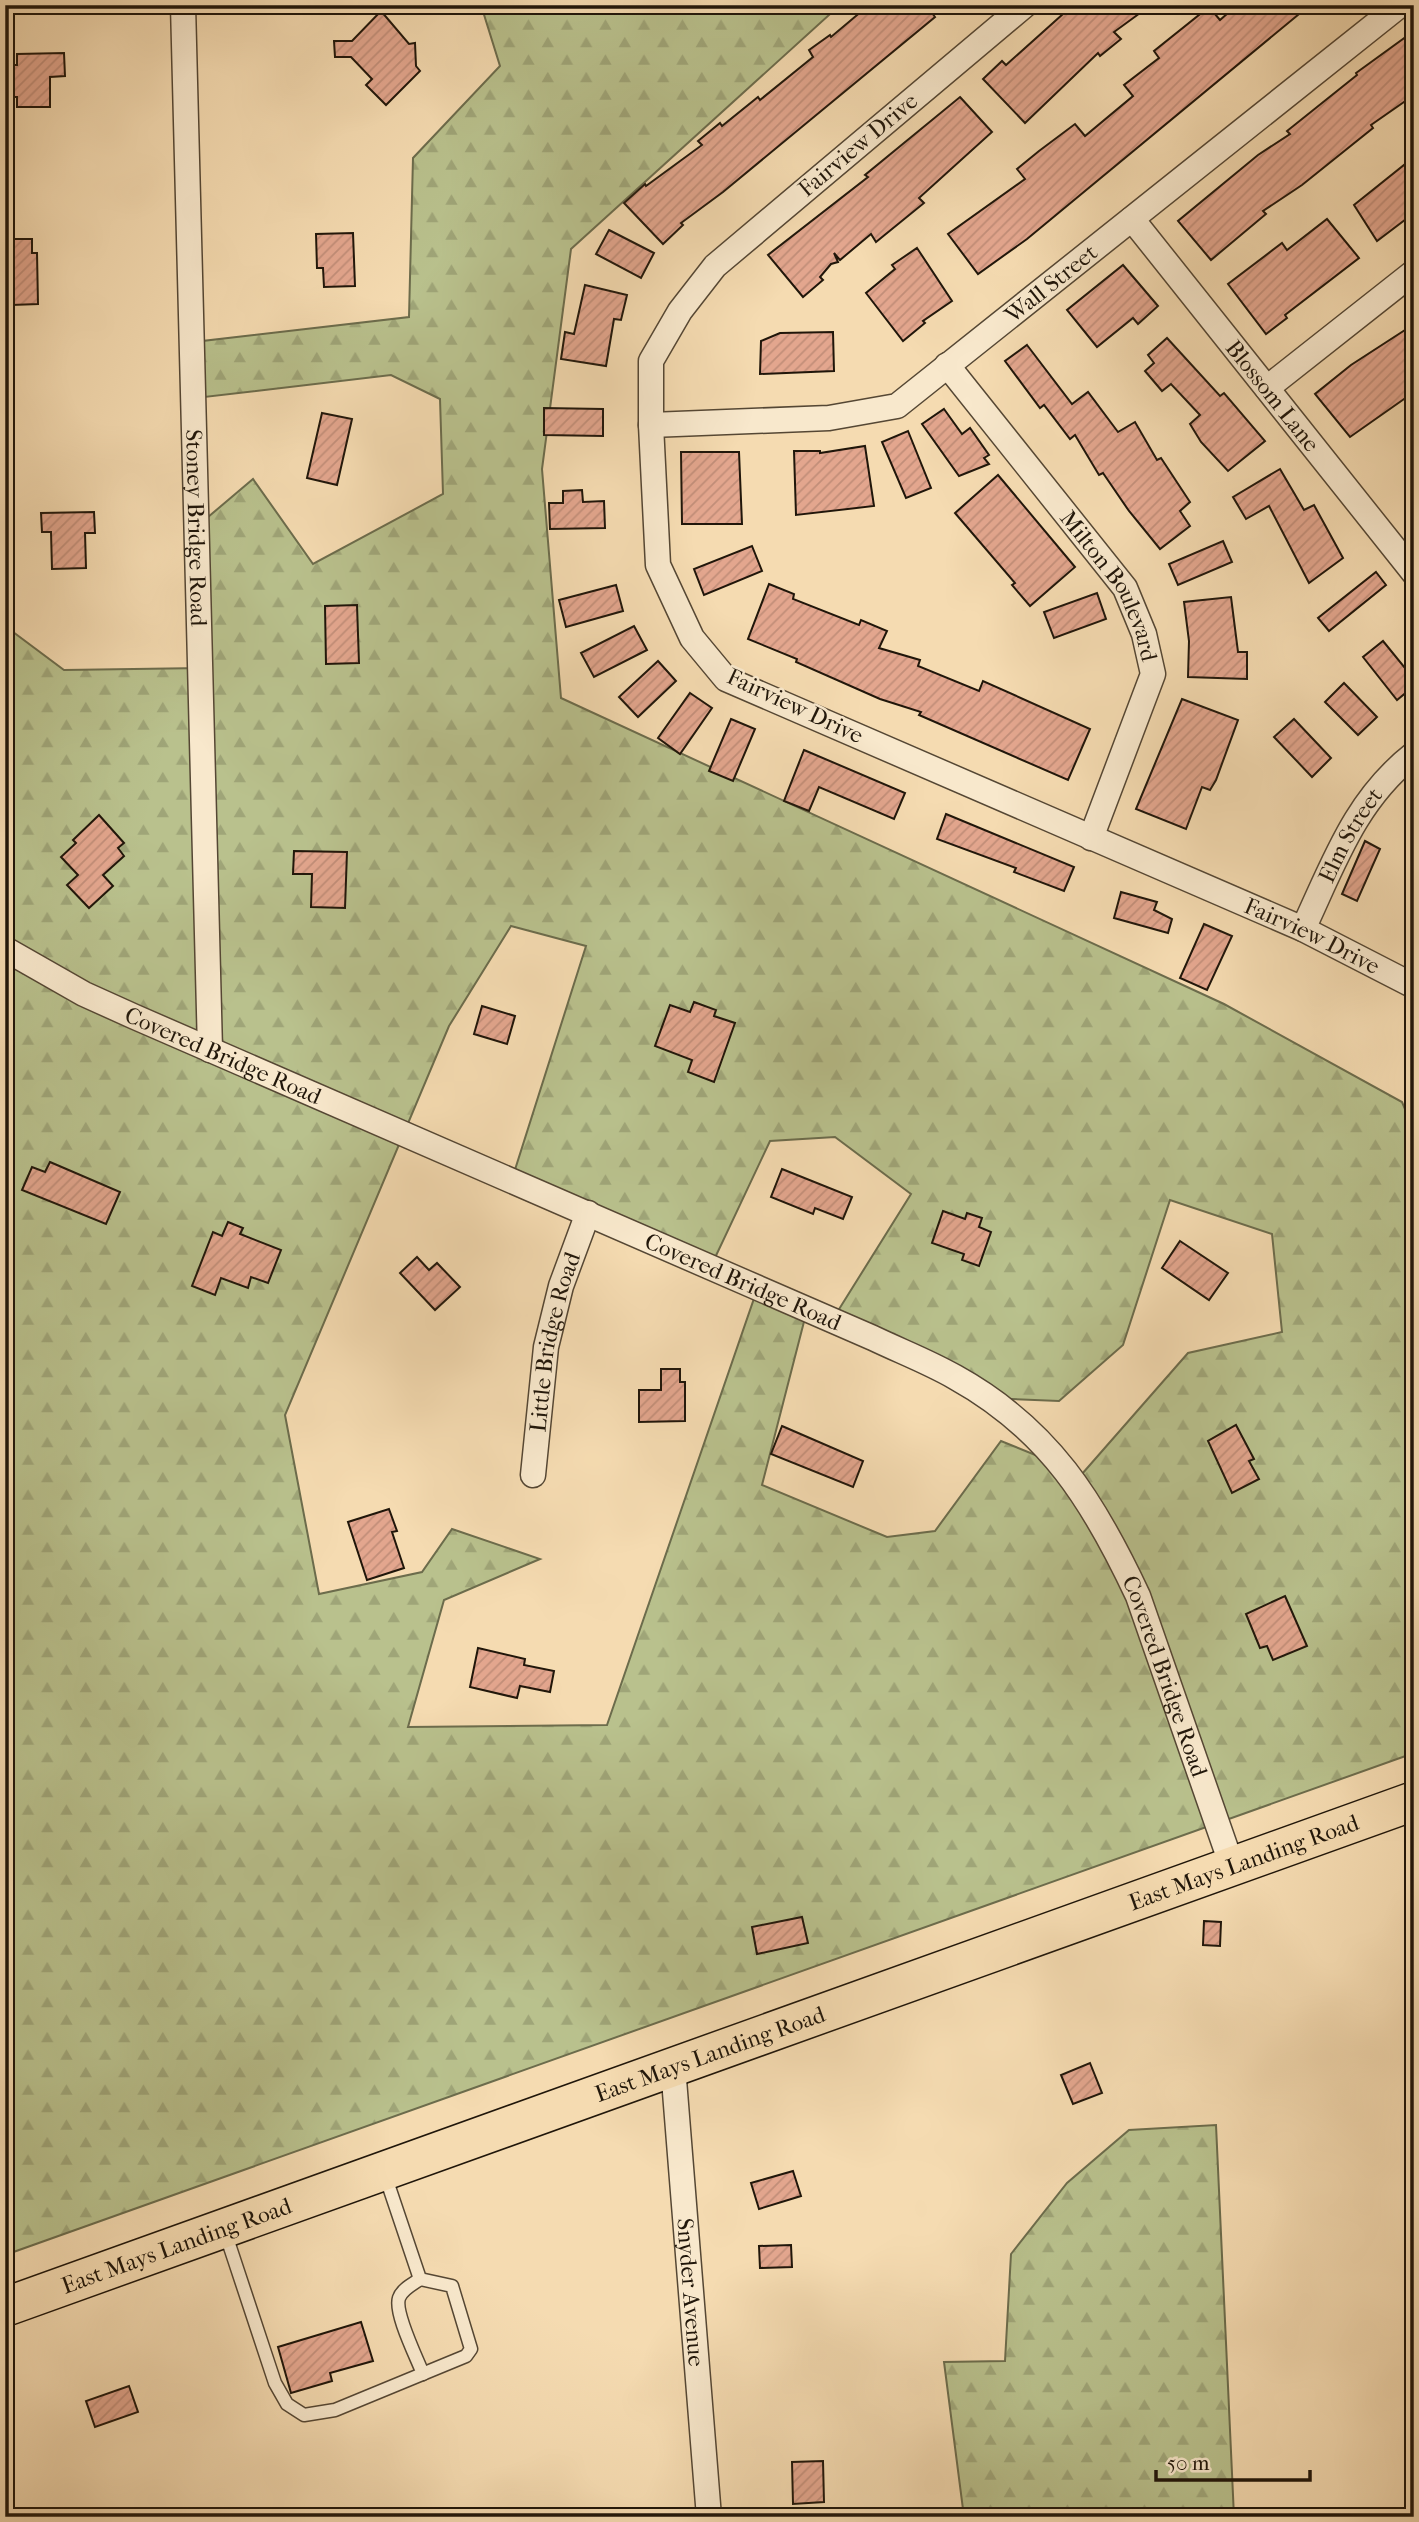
<svg xmlns="http://www.w3.org/2000/svg" width="1419" height="2522" viewBox="0 0 1419 2522" font-family="'IM FELL French Canon',serif">
<style>
.forest{fill:url(#forest-firs);stroke:#6c6c4c;stroke-width:2;fill-rule:evenodd}
.building{fill:url(#building-hatch);stroke:#20160a;stroke-width:2}
.lines{fill:none;stroke-linecap:round;stroke-linejoin:round}
.service-casing{stroke:#554734;stroke-width:15}
.minor-casing{stroke:#554734;stroke-width:27}
.primary-casing{stroke:#20160a;stroke-width:41}
.service{stroke:#f8e8cc;stroke-width:12}
.minor{stroke:#f8e8cc;stroke-width:24}
.primary{stroke:#f5dbb1;stroke-width:38}
.labels{text-anchor:middle;dominant-baseline:central;stroke-width:5;stroke-linejoin:round;paint-order:stroke}
.street-label{font-size:23px;fill:#20160a;stroke:#f8e8cc}
</style>
<defs>
<pattern id="forest-firs" width="22" height="20" patternUnits="userSpaceOnUse" patternTransform="scale(1.75)"><rect width="22" height="20" fill="#b9c18d"/><path d="M5 1l3.5 6h-7zM16 11l3.5 6h-7z" fill="#9fa578"/></pattern>
<pattern id="building-hatch" width="6" height="6" patternUnits="userSpaceOnUse" patternTransform="scale(1.75)"><rect width="6" height="6" fill="#e3a68e"/><path d="M-1 1l2-2M0 6l6-6M5 7l2-2" fill="none" stroke="#c28e79"/></pattern>
</defs>
<rect width="100%" height="100%" fill="#f5dbb1"/>
<filter id="stains"><feTurbulence type="fractalNoise" baseFrequency=".00286" numOctaves="4"/><feColorMatrix values="0 0 0 0 .2 0 0 0 0 .09 0 0 0 0 .02 0 0 0 .5 -.17"/></filter>
<radialGradient id="worn" r=".72"><stop offset=".6" stop-color="#630" stop-opacity="0"/><stop offset="1" stop-color="#630" stop-opacity=".3"/></radialGradient>
<g class="forest">
<path d="M 481,5 L 840,5 L 571,249 L 542,469 L 561,698 L 1224,1004 L 1402,1102 L 1414,1130 L 1414,1753 L 5,2255 L 5,626 L 64,670 L 203,668 L 201,523 L 253,479 L 313,564 L 443,494 L 440,399 L 391,375 L 196,398 L 194,342 L 409,317 L 413,158 L 500,66 ZM 511,926 L 586,946 L 513,1176 L 714,1260 L 770,1141 L 835,1137 L 911,1194 L 831,1322 L 989,1398 L 1059,1401 L 1123,1345 L 1170,1200 L 1272,1234 L 1282,1332 L 1188,1353 L 1082,1474 L 1001,1441 L 935,1531 L 887,1537 L 762,1485 L 807,1310 L 758,1287 L 607,1725 L 408,1727 L 444,1600 L 540,1559 L 452,1529 L 422,1572 L 319,1594 L 285,1415 L 449,1026 Z"/>
<polygon points="1216,2125 1234,2517 964,2517 944,2362 1005,2361 1011,2254 1067,2183 1129,2130"/>
</g>
<g class="building">
<polygon points="869,5 926,5 935,17 723,192 681,223 683,225 663,244 624,203 645,184 646,186 702,145 698,141 720,123 722,126 758,97 760,100 813,57 809,50 830,35 831,37"/>
<polygon points="1073,5 1151,5 1114,32 1121,39 1100,56 1098,53 1025,123 983,79 1002,61 1006,65"/>
<polygon points="1237,5 1310,5 1027,239 978,274 948,234 1025,179 1017,169 1039,151 1075,124 1085,136 1133,96 1124,85 1159,58 1154,51 1209,7 1220,20"/>
<polygon points="381,11 409,44 415,43 416,66 420,71 386,105 366,85 372,79 351,57 335,57 334,41 352,41"/>
<polygon points="1414,31 1414,95 1371,125 1373,128 1302,185 1263,211 1266,214 1211,260 1178,221 1258,155 1290,134 1287,131 1357,75 1356,73"/>
<polygon points="64,53 65,76 50,77 50,107 17,107 17,97 5,97 5,65 17,65 17,54"/>
<polygon points="960,97 992,132 919,198 924,203 876,242 871,234 840,260 834,253 838,262 831,264 820,277 823,280 803,297 768,255 868,177 865,175"/>
<polygon points="1404,165 1414,177 1414,213 1377,241 1354,205"/>
<polygon points="1327,219 1359,258 1285,315 1287,318 1266,334 1228,284 1282,243 1287,250"/>
<polygon points="609,230 654,253 641,278 596,254"/>
<polygon points="353,233 355,286 324,287 323,268 317,268 316,234"/>
<polygon points="5,239 32,239 32,253 37,253 38,304 12,305 12,281 6,281"/>
<polygon points="917,248 952,301 923,321 925,323 903,341 866,293 895,269 892,265"/>
<polygon points="1123,265 1158,306 1138,324 1133,318 1097,347 1067,310"/>
<polygon points="585,285 627,295 621,320 614,319 606,366 561,359 565,332 574,334"/>
<polygon points="1405,330 1414,340 1414,392 1350,437 1315,394 1351,365"/>
<polygon points="833,332 834,371 760,374 761,341 780,333"/>
<polygon points="1167,338 1220,396 1224,393 1265,441 1228,471 1201,442 1190,424 1200,415 1171,384 1162,391 1145,371 1154,363 1148,355"/>
<polygon points="1027,345 1072,404 1088,392 1118,432 1135,422 1157,460 1161,458 1190,502 1180,511 1190,526 1160,549 1129,511 1103,473 1099,475 1075,435 1070,439 1044,405 1040,408 1005,361"/>
<polygon points="544,408 603,409 603,436 544,435"/>
<polygon points="944,409 962,434 970,428 989,455 984,458 989,464 959,476 922,424"/>
<polygon points="322,413 352,419 337,485 307,478"/>
<polygon points="908,431 931,488 906,498 882,442"/>
<polygon points="865,446 874,506 796,515 794,451 820,451 820,453"/>
<polygon points="681,452 739,452 742,524 682,524"/>
<polygon points="1280,469 1304,510 1314,505 1343,558 1309,583 1269,506 1246,519 1233,497"/>
<polygon points="998,475 1075,567 1030,606 1012,585 1015,583 955,513"/>
<polygon points="582,490 583,502 604,501 605,528 550,529 549,503 563,503 563,491"/>
<polygon points="94,512 95,533 85,533 86,568 52,569 51,532 42,532 41,513"/>
<polygon points="1223,541 1232,562 1178,585 1169,564"/>
<polygon points="752,546 762,571 704,595 694,569"/>
<polygon points="1376,572 1386,585 1329,631 1318,618"/>
<polygon points="769,584 794,594 793,599 859,625 861,620 887,631 879,648 920,660 918,666 979,691 983,681 1090,729 1068,780 919,715 921,712 880,699 796,662 797,659 748,639"/>
<polygon points="616,585 623,611 566,627 559,600"/>
<polygon points="1097,593 1106,619 1054,638 1044,612"/>
<polygon points="1231,597 1238,652 1247,652 1247,679 1188,677 1189,641 1184,602"/>
<polygon points="357,605 359,663 326,664 325,606"/>
<polygon points="634,626 647,650 594,677 581,653"/>
<polygon points="1383,641 1414,679 1414,686 1397,700 1363,657"/>
<polygon points="658,661 676,681 638,717 619,697"/>
<polygon points="1344,683 1377,717 1358,735 1325,702"/>
<polygon points="690,693 712,708 680,754 658,738"/>
<polygon points="1182,699 1238,720 1216,780 1210,790 1202,787 1186,829 1136,809"/>
<polygon points="731,719 755,729 733,781 709,771"/>
<polygon points="1294,719 1331,758 1312,777 1274,737"/>
<polygon points="804,750 905,793 894,819 819,787 809,811 784,801"/>
<polygon points="946,814 1074,867 1064,891 1014,872 1016,868 937,839"/>
<polygon points="99,815 124,843 118,848 124,856 103,875 113,886 89,908 67,885 78,875 61,857 76,843 73,840"/>
<polygon points="1365,841 1380,849 1357,901 1342,894"/>
<polygon points="294,851 347,852 345,908 311,907 312,874 293,874"/>
<polygon points="1121,892 1157,902 1154,910 1172,919 1168,933 1114,918"/>
<polygon points="1204,924 1232,936 1207,990 1180,978"/>
<polygon points="694,1002 716,1010 714,1016 735,1023 714,1082 688,1072 692,1060 655,1046 670,1005 690,1012"/>
<polygon points="482,1006 515,1016 507,1044 474,1034"/>
<polygon points="50,1162 120,1192 106,1224 22,1190 32,1167 45,1172"/>
<polygon points="782,1169 852,1197 843,1219 815,1208 813,1214 771,1197"/>
<polygon points="943,1211 965,1219 967,1213 982,1218 979,1227 991,1232 979,1266 962,1260 964,1254 932,1243"/>
<polygon points="228,1222 243,1228 240,1234 281,1250 268,1283 251,1277 248,1288 221,1278 215,1295 192,1286 213,1232 222,1236"/>
<polygon points="1180,1241 1228,1273 1209,1300 1162,1268"/>
<polygon points="417,1257 429,1270 437,1263 460,1287 435,1310 400,1273"/>
<polygon points="661,1369 680,1369 680,1382 685,1382 685,1421 639,1422 639,1390 661,1390"/>
<polygon points="1236,1425 1254,1459 1249,1461 1259,1479 1232,1493 1208,1441"/>
<polygon points="782,1426 863,1461 853,1487 771,1454"/>
<polygon points="389,1509 397,1531 392,1532 404,1568 367,1580 348,1522"/>
<polygon points="1285,1596 1307,1646 1273,1660 1267,1646 1260,1648 1246,1614"/>
<polygon points="478,1648 525,1659 524,1665 554,1671 550,1692 520,1686 517,1698 470,1687"/>
<polygon points="802,1917 808,1943 757,1954 752,1927"/>
<polygon points="1204,1921 1221,1922 1220,1946 1203,1945"/>
<polygon points="1090,2063 1102,2093 1073,2104 1061,2075"/>
<polygon points="793,2171 801,2196 759,2209 751,2183"/>
<polygon points="791,2245 792,2267 760,2268 759,2246"/>
<polygon points="361,2322 373,2361 330,2373 332,2381 291,2393 278,2347"/>
<polygon points="129,2386 138,2412 95,2427 86,2401"/>
<polygon points="823,2461 824,2502 793,2504 792,2462"/>
</g>
<g class="lines">
<defs>
<g id="service">
<polyline points="225,2232 275,2383 287,2404 304,2415 335,2410 466,2356 471,2349 452,2286 420,2279 385,2175"/>
<path d="M 420,2279 C 413,2284 402,2289 399,2298 C 394,2313 417,2358 423,2374"/>
</g>
<g id="minor">
<path id="s1" d="M 183,5 L 210,1050"/>
<path id="s2" d="M 1025,5 L 715,266 L 680,311 L 651,361 L 651,425 L 658,565 L 692,638 L 726,679 L 1303,929 L 1414,986"/>
<path id="s3" d="M 1132,219 L 1414,573"/>
<path id="s4" d="M 947,365 L 1125,588 L 1144,634 L 1153,674 L 1091,838"/>
<polyline points="1267,388 1414,272"/>
<path id="s5" d="M 651,425 L 829,418 L 897,406 L 1400,5"/>
<path id="s6" d="M 1303,929 C 1334,863 1355,800 1414,754"/>
<path id="s7" d="M 5,949 L 84,994 L 135,1017 L 873,1338 C 900,1351 929,1362 955,1377 C 1049,1429 1094,1502 1138,1596 L 1232,1866"/>
<path id="s8" d="M 533,1475 L 546,1347 L 561,1286 L 588,1213"/>
<path id="s9" d="M 673,2067 L 709,2517"/>
</g>
<g id="primary">
<path id="s10" d="M 5,2307 L 1414,1801"/>
</g>
</defs>
<use href="#service" class="service-casing"/>
<use href="#minor" class="minor-casing"/>
<use href="#primary" class="primary-casing"/>
<use href="#service" class="service"/>
<use href="#minor" class="minor"/>
<use href="#primary" class="primary"/>
</g>
<g class="labels">
<g class="street-label">
<text transform="translate(858 145) rotate(-40)">Fairview Drive</text>
<text stroke="none"><textPath href="#s5" startOffset="444">Wall Street</textPath></text>
<text stroke="none"><textPath href="#s3" startOffset="226">Blossom Lane</textPath></text>
<text stroke="none"><textPath href="#s1" startOffset="523">Stoney Bridge Road</textPath></text>
<text stroke="none"><textPath href="#s4" startOffset="276">Milton Boulevard</textPath></text>
<text transform="translate(795 706) rotate(25)">Fairview Drive</text>
<text stroke="none"><textPath href="#s6" startOffset="105">Elm Street</textPath></text>
<text stroke="none"><textPath href="#s2" startOffset="1498">Fairview Drive</textPath></text>
<text stroke="none"><textPath href="#s7" startOffset="243">Covered Bridge Road</textPath></text>
<text stroke="none"><textPath href="#s7" startOffset="810">Covered Bridge Road</textPath></text>
<text stroke="none"><textPath href="#s8" startOffset="135">Little Bridge Road</textPath></text>
<text stroke="none"><textPath href="#s7" startOffset="1418">Covered Bridge Road</textPath></text>
<text stroke="none"><textPath href="#s10" startOffset="1316">East Mays Landing Road</textPath></text>
<text stroke="none"><textPath href="#s10" startOffset="749">East Mays Landing Road</textPath></text>
<text stroke="none"><textPath href="#s10" startOffset="182">East Mays Landing Road</textPath></text>
<text stroke="none"><textPath href="#s9" startOffset="226">Snyder Avenue</textPath></text>
</g>
</g>
<rect width="1419" height="2522" fill="none" stroke="#f5dbb1" stroke-width="28"/>
<rect x="7" y="7" width="1405" height="2508" fill="none" stroke="#20160a" stroke-width="3.5"/>
<rect x="14" y="14" width="1391" height="2494" fill="none" stroke="#20160a" stroke-width="2"/>
<path d="M1156 2470v10h154v-10" fill="none" stroke="#20160a" stroke-width="3.5"/>
<text x="1167" y="2470" font-size="21" fill="#20160a" stroke="#f8e8cc" stroke-width="5" paint-order="stroke">50 m</text>
<rect width="100%" height="100%" filter="url(#stains)"/>
<rect width="100%" height="100%" fill="url(#worn)"/>
</svg>
